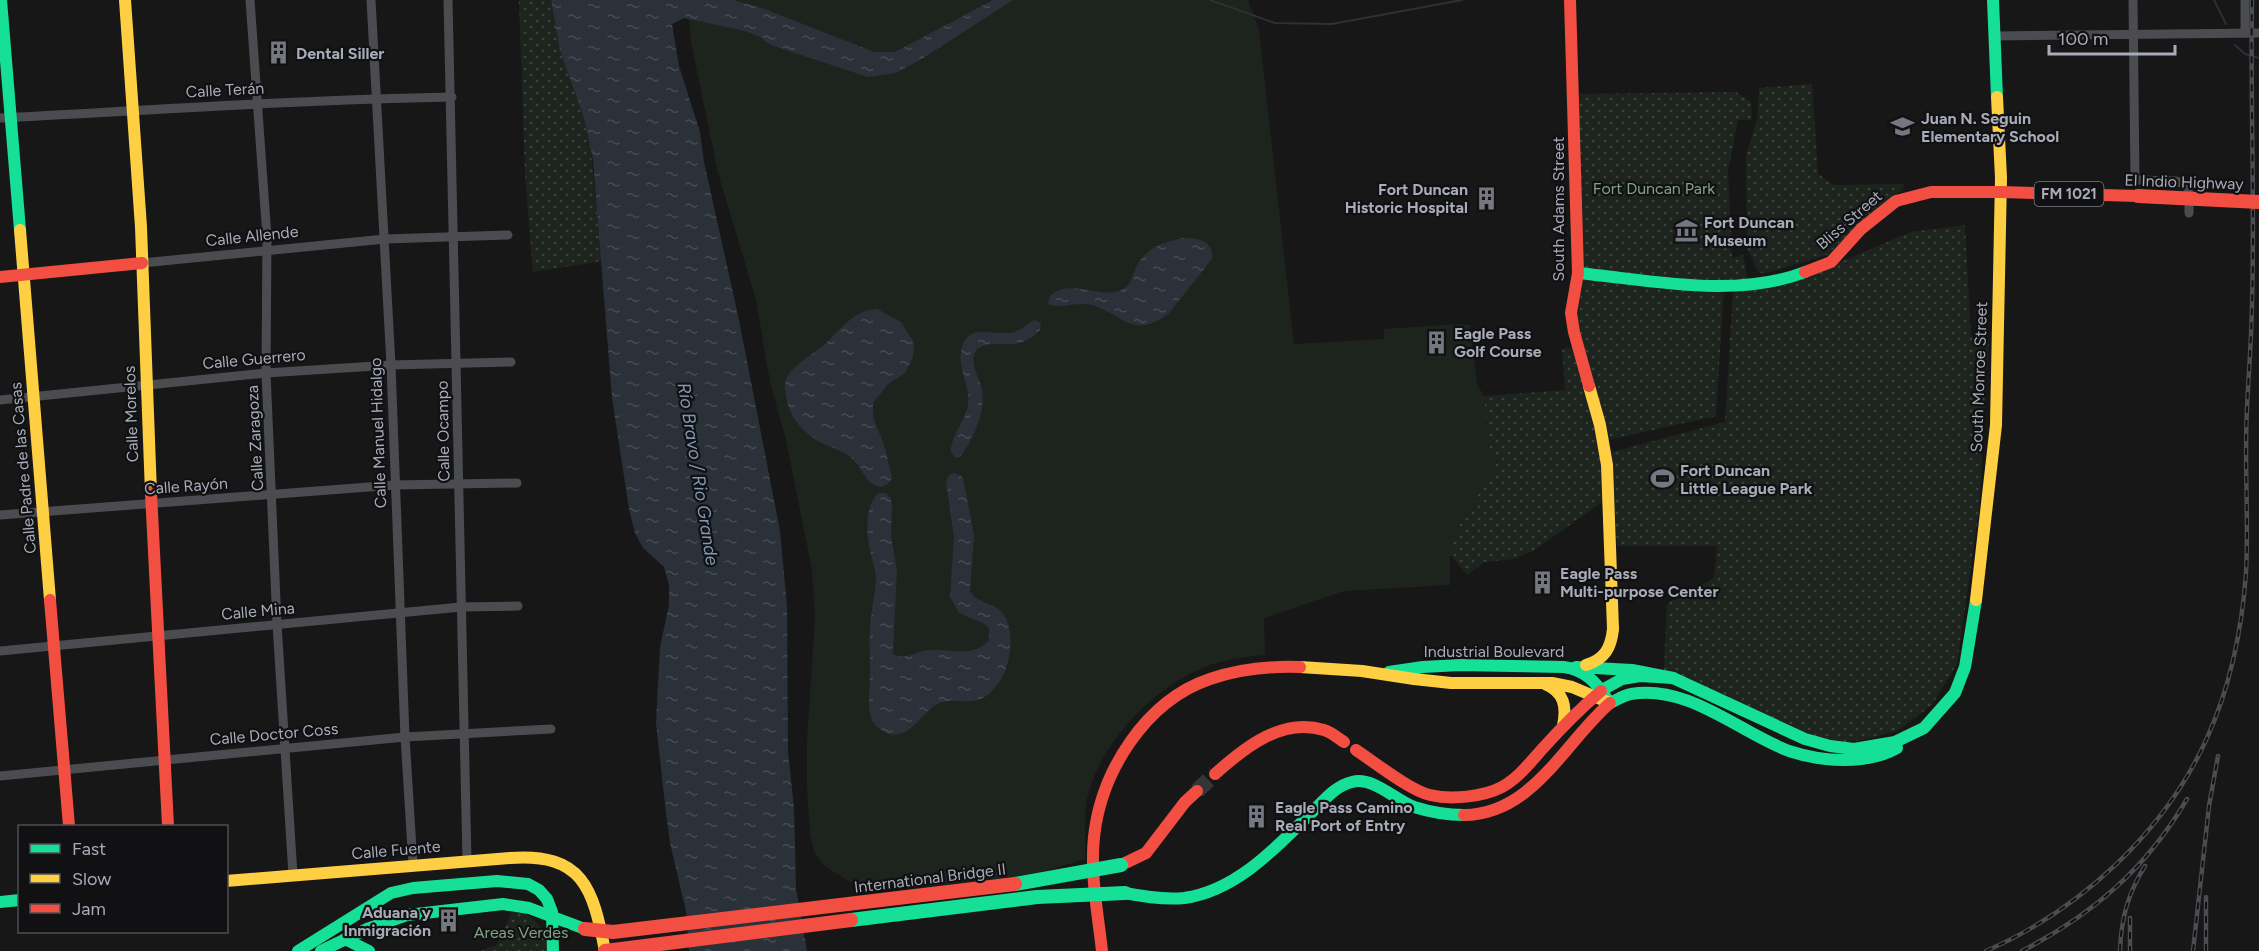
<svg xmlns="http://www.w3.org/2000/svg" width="2259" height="951" viewBox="0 0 2259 951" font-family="Figtree,sans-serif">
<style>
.green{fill:#1d241e}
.park{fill:url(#park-dots)}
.water{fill:url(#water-ripples)}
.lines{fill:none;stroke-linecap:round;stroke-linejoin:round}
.stream{stroke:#2a3139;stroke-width:2}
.highway-tunnel{stroke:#343537;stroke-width:16;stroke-dasharray:16 8;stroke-linecap:butt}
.street{stroke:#4b4c50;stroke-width:9}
.fast{stroke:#16e098;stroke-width:12}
.slow{stroke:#ffcf43;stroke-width:12}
.jam{stroke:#f24e42;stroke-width:12}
.rail-casing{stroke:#4b4c4f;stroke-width:4.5}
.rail{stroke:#111113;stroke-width:2;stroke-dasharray:7;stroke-linecap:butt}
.fast-bridge{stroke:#16e098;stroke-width:14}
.jam-bridge{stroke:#f24e42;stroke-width:14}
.labels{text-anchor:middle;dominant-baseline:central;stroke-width:4.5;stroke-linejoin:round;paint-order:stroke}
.shield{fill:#111113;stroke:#7b7e86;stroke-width:1.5}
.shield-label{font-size:15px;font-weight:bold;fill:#a8acb8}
.poi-label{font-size:16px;font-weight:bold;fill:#a8acb8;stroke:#111113;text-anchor:start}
.street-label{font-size:16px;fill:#a8acb8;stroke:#111113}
.park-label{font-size:16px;fill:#7ea482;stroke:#111113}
.water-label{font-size:18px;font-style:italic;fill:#7e98b4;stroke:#111113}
</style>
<defs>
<pattern id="park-dots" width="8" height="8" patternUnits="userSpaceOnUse" patternTransform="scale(1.5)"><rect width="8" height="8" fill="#1d241e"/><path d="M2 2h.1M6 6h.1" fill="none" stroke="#3b413d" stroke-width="1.8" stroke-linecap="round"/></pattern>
<pattern id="water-ripples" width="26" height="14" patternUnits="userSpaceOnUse" patternTransform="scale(1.5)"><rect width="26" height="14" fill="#2a3139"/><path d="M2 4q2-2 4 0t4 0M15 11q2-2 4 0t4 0" fill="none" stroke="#464c54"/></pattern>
</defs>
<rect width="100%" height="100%" fill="#171717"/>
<path class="green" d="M 687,0 L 1248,0 L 1259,30 L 1294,344 L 1384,339 L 1384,329 L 1458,324 L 1470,325 L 1477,384 L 1484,396 L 1489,453 L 1498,461 L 1450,541 L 1450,585 L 1344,591 L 1264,618 L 1265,655 C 1246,657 1228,659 1210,665 C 1155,685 1100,742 1087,799 C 1083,818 1086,840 1085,859 L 1036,874 L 925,887 L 865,885 L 850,882 L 823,865 L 814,851 L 810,834 L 807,786 L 807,741 L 815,617 L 812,570 L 785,436 L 770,382 L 756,300 L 718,173 L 691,42 Z"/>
<g class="park">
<polygon points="519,0 551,0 560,51 584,118 590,143 602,261 533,272 525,175"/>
<polygon points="1812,84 1818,174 1834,185 1904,184 1903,189 1855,228 1827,255 1763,274 1758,271 1747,248 1746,155 1757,120 1759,88"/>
<polygon points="1736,92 1751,102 1752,120 1738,120 1728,171 1732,258 1743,255 1748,282 1688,279 1581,269 1577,94"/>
<polygon points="1965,225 1971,337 1989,341 1979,510 1957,664 1932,705 1897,731 1863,740 1844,742 1815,736 1664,671 1667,604 1683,592 1708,582 1714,577 1717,546 1617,546 1612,452 1725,422 1733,291 1786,285 1911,232"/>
<polygon points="1605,275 1724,287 1716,416 1608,440 1577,320 1583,280"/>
<polygon points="1573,347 1598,436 1605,500 1533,551 1514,559 1484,562 1468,575 1450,555 1450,541 1498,461 1489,453 1484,396 1565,390 1562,349"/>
<path d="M 513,909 C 525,910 541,925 547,936 C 549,940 549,947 550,951 L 480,951 L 497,945 Z"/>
</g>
<g class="water">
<polygon points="551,0 733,0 762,8 874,52 895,52 993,0 1013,0 920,60 896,73 868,77 771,45 758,36 741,30 684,18 672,24 679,66 700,132 704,162 739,320 780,531 787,606 788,752 794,808 796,889 807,951 689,951 686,911 670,843 666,813 656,723 660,647 669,605 669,585 664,567 643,548 635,533 629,509 612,398 593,160 584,118 560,51"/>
<path d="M 1184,238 C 1199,238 1214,241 1212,259 L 1169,313 C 1131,344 1117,307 1086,304 C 1073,303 1059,309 1048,304 L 1050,296 C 1072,277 1101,301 1123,289 C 1131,285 1132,277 1135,270 C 1144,248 1163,242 1184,238 Z"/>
<path d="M 877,309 L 901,322 L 914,343 L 913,357 L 905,373 L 888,384 L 873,403 L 873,417 L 885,448 L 892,478 L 888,484 L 881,487 C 865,485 862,465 849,456 C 842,451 833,448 824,444 C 805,435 788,417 786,395 C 785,389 784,383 787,377 C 795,363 813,355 825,344 C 841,329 854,310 877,309 Z"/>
<path d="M 1034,320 L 1041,323 L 1040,330 C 1016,356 994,335 976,350 C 968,365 980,376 982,390 C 986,412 973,439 961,456 L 955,458 L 951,452 C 951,434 966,421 968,404 C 971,387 958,370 961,353 C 965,322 990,335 1010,333 C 1019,332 1026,325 1034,320 Z"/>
<path d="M 954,473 L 960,475 L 963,478 L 974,535 L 970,591 C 977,604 995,602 1003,614 C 1020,637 1007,691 978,700 C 963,704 948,696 934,706 C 922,714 914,731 899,734 C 887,737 875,728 871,717 C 867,704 870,689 870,676 C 870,659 869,643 870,626 C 871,611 875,596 876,581 C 876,570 872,560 870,550 C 866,534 865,505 878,493 L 886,493 L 891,499 L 892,506 L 891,536 L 897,570 L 893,653 C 903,662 917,651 929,650 C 949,648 973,659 989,640 L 989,628 L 983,623 L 959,613 L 950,597 L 954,538 L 946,481 L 949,475 Z"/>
</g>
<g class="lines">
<g class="stream">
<polyline points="1210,0 1275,23 1332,24 1462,0"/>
<polyline points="2214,0 2226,24"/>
<polyline points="2235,45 2245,54 2259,58"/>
</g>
<polyline class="highway-tunnel" points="1197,791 1215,774"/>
<g class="street">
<polyline points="250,0 267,237 266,373 277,624 293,875"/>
<polyline points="371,0 391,365 405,737 413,865"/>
<polyline points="448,0 467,861"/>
<polyline points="2133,0 2135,180 2176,181 2187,185 2189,194 2189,213"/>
<polyline points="2245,0 2245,33"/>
<polyline points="1995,36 2259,33"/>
<path d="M 0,118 C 151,110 301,100 452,97"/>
<polyline points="142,263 385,239 508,235"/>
<polyline points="0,400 266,373 391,365 511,362"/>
<polyline points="0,515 395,485 517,483"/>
<polyline points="0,651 461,607 518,606"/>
<polyline points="0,776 405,737 551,729"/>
</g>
<g class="fast">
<polyline points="1,0 20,230"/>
<polyline points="1993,0 1997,97"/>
<path d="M 1578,273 C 1650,280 1736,299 1805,272"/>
<polyline points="1576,667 1632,670 1673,678"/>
<path d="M 1389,672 L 1423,667 L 1460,665 L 1564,667 C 1585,670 1596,682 1607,699"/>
<polyline points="1602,690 1622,679 1640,676 1673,678 1805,739 1830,746 1854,749 1895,742 1924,728 1955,693 1965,667 1976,600"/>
<path d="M 1610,703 C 1617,700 1624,695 1631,694 C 1688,684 1739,732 1789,751 C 1807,757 1825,760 1844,760 C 1862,760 1881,757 1897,748"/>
<path d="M 1125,893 C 1145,897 1164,900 1184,898 C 1235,891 1275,849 1309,815 C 1322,803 1334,786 1352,782 C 1373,776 1395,800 1414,807 C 1430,812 1447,815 1464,815"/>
<polyline points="0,902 20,900"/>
<polyline points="345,939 369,951"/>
<polyline points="298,951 391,893 413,888 497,881 528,884 539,890 547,899 552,912 553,951"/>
<polyline points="321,951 367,929 407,915 503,904 529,908 585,929"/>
</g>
<g class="slow">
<polyline points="125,0 141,227 151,493"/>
<polyline points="20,230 50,600"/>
<polyline points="1589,386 1600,425 1607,465 1613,629"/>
<polyline points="1976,600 1996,425 2001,178 1997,97"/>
<path d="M 1586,665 C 1605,659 1611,648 1613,629"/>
<polyline points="1300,667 1362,671 1414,679 1451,683 1552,683 1572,687 1610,703"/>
<path d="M 1545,684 C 1564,692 1567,706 1563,726"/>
<path d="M 226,881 L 510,858 C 583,853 593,888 605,951"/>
</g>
<g class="jam">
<polyline points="1570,0 1578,273 1571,313 1574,332 1589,386"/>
<polyline points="2001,192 2138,196"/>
<polyline points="1805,272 1831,262 1861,229 1896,201 1931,192 2001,192"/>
<polyline points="0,277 142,263"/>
<polyline points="151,493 168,826"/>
<polyline points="50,600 69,826"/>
<path d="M 1356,750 C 1374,762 1411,791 1430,795 C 1451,800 1483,797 1502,787 C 1519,778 1532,760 1545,746 C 1563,726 1581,708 1601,691"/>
<path d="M 1215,774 C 1244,748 1282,717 1324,730 C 1331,732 1338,738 1344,742"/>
<path d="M 1464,815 C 1533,814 1564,743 1610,703"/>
<polyline points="1121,865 1146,853 1185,802 1197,791"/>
<path d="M 1102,951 C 1098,914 1090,875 1094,837 C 1101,772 1145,701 1210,679 C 1239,669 1270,666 1300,667"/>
</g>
<defs>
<g id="rail">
<polyline points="2130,918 2130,951"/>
<path d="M 1986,951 C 2080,910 2165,832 2207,738 C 2230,687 2242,629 2246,573 C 2249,519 2244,463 2247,409 C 2248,384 2250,359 2251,334 C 2256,223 2250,111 2252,0"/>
<path d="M 2022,951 C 2093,914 2146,869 2187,799"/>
<path d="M 2120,951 C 2121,919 2128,893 2145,866"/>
<polyline points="2193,951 2209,806 2218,756"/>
<polyline points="2206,951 2206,897"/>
</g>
</defs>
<use href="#rail" class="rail-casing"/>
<use href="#rail" class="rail"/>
<g class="fast-bridge">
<polyline points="1015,884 1121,865"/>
<polyline points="851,920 1037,897 1125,893"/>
</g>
<g class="jam-bridge">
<polyline points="2138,196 2259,202"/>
<polyline points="585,929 613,932 1015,884"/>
<polyline points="605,951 851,920"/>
</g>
</g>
<defs>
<symbol id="building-bare" viewBox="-9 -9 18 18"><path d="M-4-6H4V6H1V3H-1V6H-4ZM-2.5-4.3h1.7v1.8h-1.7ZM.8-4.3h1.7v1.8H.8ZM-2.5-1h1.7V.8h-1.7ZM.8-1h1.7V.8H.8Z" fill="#757880" stroke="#111113" stroke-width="2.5" paint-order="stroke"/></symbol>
<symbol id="school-bare" viewBox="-9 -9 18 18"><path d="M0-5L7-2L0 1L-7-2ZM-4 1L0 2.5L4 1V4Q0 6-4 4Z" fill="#757880" stroke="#111113" stroke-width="2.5" paint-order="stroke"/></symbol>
<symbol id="museum-bare" viewBox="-9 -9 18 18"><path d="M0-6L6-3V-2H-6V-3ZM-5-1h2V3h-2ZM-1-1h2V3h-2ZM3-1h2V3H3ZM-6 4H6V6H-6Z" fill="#757880" stroke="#111113" stroke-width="2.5" paint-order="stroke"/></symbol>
<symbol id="stadium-bare" viewBox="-9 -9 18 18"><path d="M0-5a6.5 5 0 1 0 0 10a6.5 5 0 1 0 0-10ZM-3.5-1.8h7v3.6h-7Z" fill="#757880" stroke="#111113" stroke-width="2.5" paint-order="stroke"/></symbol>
</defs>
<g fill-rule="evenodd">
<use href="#building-bare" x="262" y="36" width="33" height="33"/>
<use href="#school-bare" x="1886" y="110" width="33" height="33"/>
<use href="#building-bare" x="1470" y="182" width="33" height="33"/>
<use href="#museum-bare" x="1670" y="214" width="33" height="33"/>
<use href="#building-bare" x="1420" y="326" width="33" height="33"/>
<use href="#stadium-bare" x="1646" y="462" width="33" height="33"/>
<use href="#building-bare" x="1526" y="566" width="33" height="33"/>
<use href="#building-bare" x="1240" y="800" width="33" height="33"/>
<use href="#building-bare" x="432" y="904" width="33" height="33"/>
</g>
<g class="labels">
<rect class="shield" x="2034.5" y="182" width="69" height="24" rx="4.5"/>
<g class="shield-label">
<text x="2069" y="194">FM 1021</text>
</g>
<g class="poi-label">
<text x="296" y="53">Dental Siller</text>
<text x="1921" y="118">Juan N. Seguin<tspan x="1921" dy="18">Elementary School</tspan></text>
<text x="1468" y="189" text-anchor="end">Fort Duncan<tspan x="1468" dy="18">Historic Hospital</tspan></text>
<text x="1704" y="222">Fort Duncan<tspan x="1704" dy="18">Museum</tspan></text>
<text x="1454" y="333">Eagle Pass<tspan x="1454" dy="18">Golf Course</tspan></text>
<text x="1680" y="470">Fort Duncan<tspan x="1680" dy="18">Little League Park</tspan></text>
<text x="1560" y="573">Eagle Pass<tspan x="1560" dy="18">Multi-purpose Center</tspan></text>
<text x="1275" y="807">Eagle Pass Camino<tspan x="1275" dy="18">Real Port of Entry</tspan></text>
<text x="431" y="912" text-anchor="end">Aduana y<tspan x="431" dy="18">Inmigración</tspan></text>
</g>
<g class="street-label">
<text transform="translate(225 90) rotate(-3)">Calle Terán</text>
<text transform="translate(2184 182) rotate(2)">El Indio Highway</text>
<text transform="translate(1558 209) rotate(-90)">South Adams Street</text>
<text transform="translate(1849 220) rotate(-41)">Bliss Street</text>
<text transform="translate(252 236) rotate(-6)">Calle Allende</text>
<text transform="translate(254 359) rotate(-5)">Calle Guerrero</text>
<text transform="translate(1979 377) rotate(-88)">South Monroe Street</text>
<text transform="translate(131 414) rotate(-92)">Calle Morelos</text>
<text transform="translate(443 431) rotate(-91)">Calle Ocampo</text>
<text transform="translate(378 433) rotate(-92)">Calle Manuel Hidalgo</text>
<text transform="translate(255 438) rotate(-93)">Calle Zaragoza</text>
<text transform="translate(23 468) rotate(-95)">Calle Padre de las Casas</text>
<text transform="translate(186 486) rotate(-4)">Calle Rayón</text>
<text transform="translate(258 611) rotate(-5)">Calle Mina</text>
<text x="1494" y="651">Industrial Boulevard</text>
<text transform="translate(274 734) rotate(-5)">Calle Doctor Coss</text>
<text transform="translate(396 850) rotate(-5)">Calle Fuente</text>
<text transform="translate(930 878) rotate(-7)">International Bridge II</text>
</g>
<g class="park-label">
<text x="1654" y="188">Fort Duncan Park</text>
<text x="521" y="932">Areas Verdes</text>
</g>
<g class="water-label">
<text transform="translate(698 474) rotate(81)">Río Bravo / Rio Grande</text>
</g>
</g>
<rect x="18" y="825" width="210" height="108" fill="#111113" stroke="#4d4f55" stroke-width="1.5"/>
<rect x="30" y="844" width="30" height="9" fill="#16e098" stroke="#4d4f55" stroke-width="1.5"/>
<text x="72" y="855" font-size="18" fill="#a8acb8">Fast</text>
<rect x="30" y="874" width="30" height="9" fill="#ffcf43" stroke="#4d4f55" stroke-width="1.5"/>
<text x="72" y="885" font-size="18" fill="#a8acb8">Slow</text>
<rect x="30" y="904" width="30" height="9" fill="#f24e42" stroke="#4d4f55" stroke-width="1.5"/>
<text x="72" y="915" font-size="18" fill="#a8acb8">Jam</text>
<path d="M2049 45v9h126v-9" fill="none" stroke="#a8acb8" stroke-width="3"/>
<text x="2058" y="45" font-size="18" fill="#a8acb8" stroke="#111113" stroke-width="4.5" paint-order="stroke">100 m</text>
</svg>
